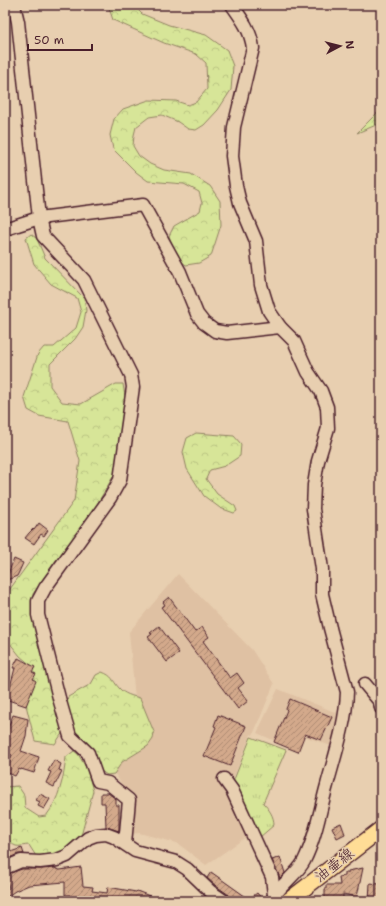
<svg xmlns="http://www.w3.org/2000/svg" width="386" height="906" viewBox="0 0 386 906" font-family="'Shantell Sans','Klee One',sans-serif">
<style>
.built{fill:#dfc1a3}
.grass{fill:url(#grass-tufts);stroke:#908262}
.forest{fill:url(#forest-crowns);stroke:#908262}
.building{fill:url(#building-hatch);stroke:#4a1f2b}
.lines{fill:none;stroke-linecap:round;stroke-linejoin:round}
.minor-casing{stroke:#4a1f2b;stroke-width:15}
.major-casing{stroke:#4a1f2b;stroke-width:18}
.minor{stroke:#e8cfb0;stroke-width:12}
.major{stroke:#ffdd96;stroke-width:15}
.labels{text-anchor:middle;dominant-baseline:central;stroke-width:3;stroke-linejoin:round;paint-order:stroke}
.street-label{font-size:15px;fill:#4a1f2b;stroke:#e8cfb0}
</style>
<defs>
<pattern id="grass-tufts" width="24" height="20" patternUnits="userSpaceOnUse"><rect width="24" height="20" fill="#d7e598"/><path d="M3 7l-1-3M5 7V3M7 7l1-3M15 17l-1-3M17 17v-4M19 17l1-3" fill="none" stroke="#bac483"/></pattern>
<pattern id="forest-crowns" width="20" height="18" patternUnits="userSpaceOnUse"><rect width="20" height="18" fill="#d7e598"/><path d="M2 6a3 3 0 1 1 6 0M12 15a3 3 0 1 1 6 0" fill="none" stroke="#bac483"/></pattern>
<pattern id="building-hatch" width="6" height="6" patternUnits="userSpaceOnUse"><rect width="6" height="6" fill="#d3a98b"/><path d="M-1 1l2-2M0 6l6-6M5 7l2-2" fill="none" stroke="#ad8972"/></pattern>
</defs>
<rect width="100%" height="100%" fill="#e8cfb0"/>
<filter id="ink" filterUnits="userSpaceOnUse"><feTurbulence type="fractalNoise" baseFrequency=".025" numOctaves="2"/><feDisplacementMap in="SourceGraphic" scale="8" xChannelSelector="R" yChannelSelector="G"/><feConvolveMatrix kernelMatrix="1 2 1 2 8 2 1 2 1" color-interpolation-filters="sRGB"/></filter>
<g filter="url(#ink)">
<g class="built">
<polygon points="178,574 252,650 274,684 253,735 251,734 232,781 232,796 249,835 206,865 177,843 139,833 132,834 134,802 113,771 138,732 129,632"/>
<polygon points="278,689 337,713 331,746 304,736 298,751 257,733"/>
</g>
<path class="grass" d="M 251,737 L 286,750 L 263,803 C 269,809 274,816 274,825 L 260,837 L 233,782 Z"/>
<g class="forest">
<polygon points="108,5 133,5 142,14 169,25 206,35 227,50 233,66 231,90 218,110 204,125 196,130 188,129 178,122 162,115 149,117 136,127 134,135 133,146 139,156 150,164 164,170 191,174 210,186 220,201 221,225 211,256 199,263 186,265 177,258 169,236 174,226 200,211 202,203 199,192 184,184 148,181 136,172 113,149 110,135 114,119 123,109 149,100 176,101 188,105 196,102 207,89 206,63 196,54 164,43 113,20"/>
<polygon points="381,109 381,123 357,133"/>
<polygon points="31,234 37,239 45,258 84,298 86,310 83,327 75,339 50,364 50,386 62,402 81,404 116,384 123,384 125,397 114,475 86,523 56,560 33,594 33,615 63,732 55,744 35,741 26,705 34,668 20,656 5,637 5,603 10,589 74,501 80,461 68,421 39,416 28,410 24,397 38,354 44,347 54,347 76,328 81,312 77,298 51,284 34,264 26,238"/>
<polygon points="196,433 234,436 241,444 240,456 225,466 210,470 206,479 217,494 235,506 237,511 234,513 220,508 204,496 187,469 183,452 187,438"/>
<path d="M 102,672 C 113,676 112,680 119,688 C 124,694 132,696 140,698 L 154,732 L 153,739 L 148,746 L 122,762 L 114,774 L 107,775 L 101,771 L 93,750 L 73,730 L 66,709 L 68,697 L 91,684 L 96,675 Z"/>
<path d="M 74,751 L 78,754 L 87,769 L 93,791 L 81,836 L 66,852 L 53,857 L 36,856 L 29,845 C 25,845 19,847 16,846 C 0,841 5,801 5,787 L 18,786 L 24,795 L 25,808 L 39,817 L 46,816 C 59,800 64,777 66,757 Z"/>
</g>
<g class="building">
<polygon points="39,523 48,530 44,536 41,534 34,544 25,538 29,533 33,529 34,530"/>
<polygon points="14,559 23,563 19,572 17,576 5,581"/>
<polygon points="169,597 195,632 202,627 209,637 203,641 230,678 237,673 244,683 238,688 248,701 238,709 161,607 165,605 163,602"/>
<polygon points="159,626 179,653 167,662 148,637 152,634 150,633"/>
<polygon points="18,658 35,667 32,672 36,674 33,679 36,681 26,706 5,699 7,686 10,687 15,668 13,668"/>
<polygon points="290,699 332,717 321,740 305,734 298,752 274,742 287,710 286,709"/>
<polygon points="13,715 28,719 26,736 21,751 39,757 34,773 21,769 21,770 19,769 15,776 6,772 12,755 5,752 5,735"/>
<polygon points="218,715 246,726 230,766 204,756 216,727 214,726"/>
<polygon points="54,760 61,764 59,770 62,771 54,787 46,783 51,772 48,771"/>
<polygon points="101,793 108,793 116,799 116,805 119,805 119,831 106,827 105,803 101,803"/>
<polygon points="40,794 50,799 44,809 38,806 40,802 36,800"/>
<polygon points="341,823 345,834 337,838 332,827"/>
<polygon points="22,848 24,854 18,854 5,860 5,854"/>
<polygon points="280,857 285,873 280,878 272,860"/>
<polygon points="81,867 83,886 93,887 92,891 107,893 108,887 136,892 137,891 162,901 92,901 78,898 78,901 70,901 70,895 65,895 65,882 29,885 15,891 5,898 5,890 9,888 5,875 22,869 40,869 56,868 56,869 60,870"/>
<polygon points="363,868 357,897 343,894 343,901 332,900 332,901 325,901 325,889 326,889 326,885 340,885 339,877 345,876 345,873 348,873 348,871"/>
<polygon points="211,872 249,899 257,893 264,901 232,901 229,895 216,886 207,878"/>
<polygon points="370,883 379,884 379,886 381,886 381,900 369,900"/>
</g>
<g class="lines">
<defs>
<g id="minor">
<polyline points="14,5 18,22 39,218 43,236 84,280 131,375 133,387 120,480 110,498 45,588 38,601 38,615 59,698 70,736 88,753 98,781 108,783 129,800 125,844"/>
<path d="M 232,5 C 242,19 251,31 253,48 L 234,127 L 232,156 L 236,186 L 240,203 L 256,241 L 261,285 L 269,311 L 280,327 L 294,341 L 308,372 L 321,391 L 327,407 L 328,428 L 318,461 L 314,485 L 313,509 L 322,569 L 322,594 L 330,628 L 347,692 C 346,723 335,755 327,785 C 320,810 316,837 304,861 C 297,875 275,889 272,901"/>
<polyline points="5,229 39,218 143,205 180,272 197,314 204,323 215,331 227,333 280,327"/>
<polyline points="365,684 380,702 381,708"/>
<polyline points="224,779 232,790 272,877 274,895"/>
<polyline points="5,868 21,861 40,862 57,860 67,856 88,838 96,835 106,834 114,837 135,851 176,862 187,869 211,892 224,901"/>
</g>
<polyline id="major" points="288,901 381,829"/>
</defs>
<use href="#minor" class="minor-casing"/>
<use href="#major" class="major-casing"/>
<use href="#minor" class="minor"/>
<use href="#major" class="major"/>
</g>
</g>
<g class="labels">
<g class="street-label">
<text transform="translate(334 865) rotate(-38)">油壷線</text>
</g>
</g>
<rect width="386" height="906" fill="none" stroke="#e8cfb0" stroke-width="20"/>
<rect x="10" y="10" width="366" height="886" fill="none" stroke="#4a1f2b" stroke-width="1.5" filter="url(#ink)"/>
<g transform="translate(340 46) rotate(83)" stroke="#e8cfb0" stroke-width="3" paint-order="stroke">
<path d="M0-3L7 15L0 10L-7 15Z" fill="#4a1f2b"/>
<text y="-6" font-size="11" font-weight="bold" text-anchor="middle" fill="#4a1f2b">N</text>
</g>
<path d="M28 44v6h64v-6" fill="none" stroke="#4a1f2b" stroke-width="2"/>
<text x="34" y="44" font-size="12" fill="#4a1f2b" stroke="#e8cfb0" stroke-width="3" paint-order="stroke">50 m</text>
</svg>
